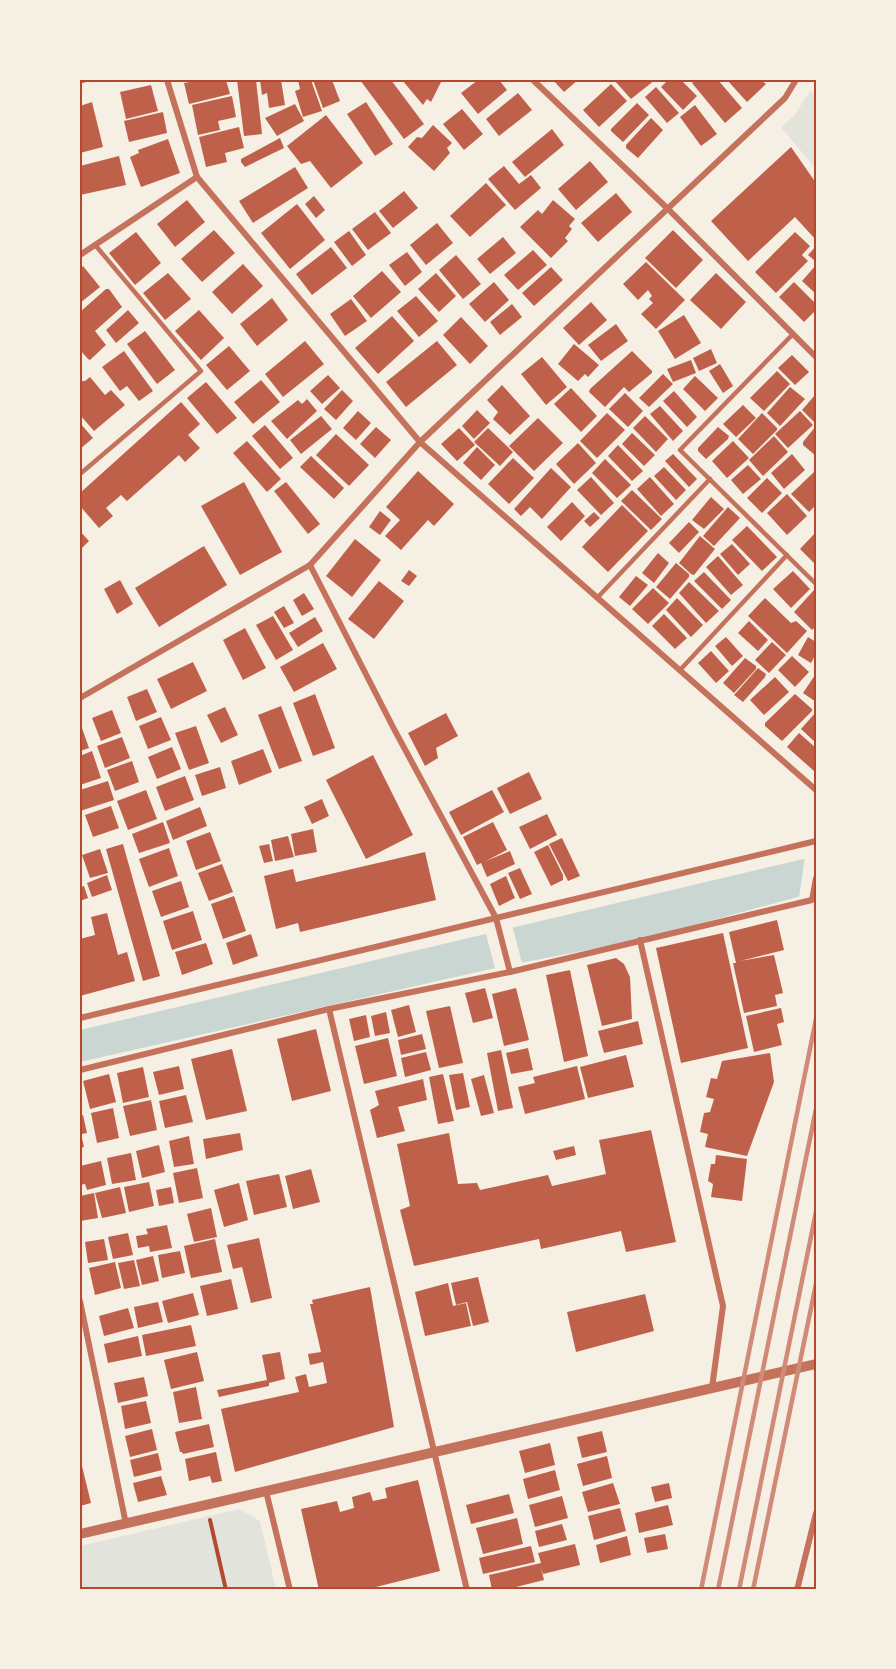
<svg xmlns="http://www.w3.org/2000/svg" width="896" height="1669" viewBox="0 0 896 1669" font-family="Commissioner,sans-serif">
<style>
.green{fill:#e2e4dc}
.water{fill:#c9d6d2}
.pier{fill:#f6efe4}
.building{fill:#bf614a}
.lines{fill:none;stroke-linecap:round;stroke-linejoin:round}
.path{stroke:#b5482f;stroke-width:4}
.service{stroke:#c5725c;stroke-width:4.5}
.minor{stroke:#c5725c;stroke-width:6}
.tertiary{stroke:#c5725c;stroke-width:10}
.rail{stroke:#cf8b77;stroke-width:4.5}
.neatline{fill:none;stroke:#b5482f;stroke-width:2}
</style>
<rect width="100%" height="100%" fill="#f6efe4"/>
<g class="green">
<polygon points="810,91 816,96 816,169 781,127 794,116"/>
<polygon points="239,1509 260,1521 276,1589 80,1589 80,1546"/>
</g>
<polygon class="water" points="816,856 812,893 640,940 504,966 80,1062 80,1030"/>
<g class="pier">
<polygon points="816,853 816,895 799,898 805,856"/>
<polygon points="512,925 522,963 495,969 485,930"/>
</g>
<g class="building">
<polygon points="200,80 226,80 230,94 189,104 184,83"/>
<polygon points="237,80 256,80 262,134 244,136"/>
<polygon points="260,80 281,80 285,105 269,108 267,93 262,95"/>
<polygon points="298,80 311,80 322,111 303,117 295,91 300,89"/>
<polygon points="313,80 332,80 340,101 323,108"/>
<polygon points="360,80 391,80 424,124 404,139"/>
<polygon points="402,80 442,80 431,102 427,99 423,105"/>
<polygon points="478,80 499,80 507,90 478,114 461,93"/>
<polygon points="553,80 578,80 564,92"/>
<polygon points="614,80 655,80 631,99"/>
<polygon points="668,80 673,81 681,80 697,96 683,110 661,87"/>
<polygon points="695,80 718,80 742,108 725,123 692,83"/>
<polygon points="727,80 761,80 766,84 747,102"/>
<polygon points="611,84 627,101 599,127 583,110"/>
<polygon points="151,85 158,111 126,119 120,92"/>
<polygon points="656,87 679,113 667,123 645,97"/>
<polygon points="518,93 532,110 499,136 486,119"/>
<polygon points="232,96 236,117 218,121 220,130 198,135 192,105"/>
<polygon points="92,102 103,147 80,153 80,106"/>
<polygon points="366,102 393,144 375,156 347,114"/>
<polygon points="637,103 649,115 623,142 611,131 611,129"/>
<polygon points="295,104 304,121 277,136 265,118"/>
<polygon points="695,105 717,134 701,146 680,117"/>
<polygon points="462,109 483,134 464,150 443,124"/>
<polygon points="163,112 167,133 129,142 124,121"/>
<polygon points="326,115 363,163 331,188 310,161 301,164 287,146"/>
<polygon points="651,118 663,130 638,158 626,148 626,145"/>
<polygon points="433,125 452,143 447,148 450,153 434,171 408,147 417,137 422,138"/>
<polygon points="239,127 244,148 225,153 227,162 206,167 199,137"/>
<polygon points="552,129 564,145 525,177 512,162"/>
<polygon points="280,138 284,148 245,167 241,162 241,159"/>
<polygon points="168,139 180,173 141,187 130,157 139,153 138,150"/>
<polygon points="791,147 816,183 816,240 795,217 748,261 711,221"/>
<polygon points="119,156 126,185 80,195 80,166"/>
<polygon points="590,161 608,182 576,210 558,189"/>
<polygon points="504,166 519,184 531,175 541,188 515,210 488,179"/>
<polygon points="295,167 308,188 253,223 239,201"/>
<polygon points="486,183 506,205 470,237 450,216"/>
<polygon points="404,191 418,208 393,228 379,211"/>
<polygon points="616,193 632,212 598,242 581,223"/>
<polygon points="314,196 325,210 316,218 305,204"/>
<polygon points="187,200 205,222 175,247 157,224"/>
<polygon points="553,200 575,219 569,226 572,229 565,238 568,241 551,258 520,227 538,210 542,214"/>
<polygon points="297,204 325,240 290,269 261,233"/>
<polygon points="375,212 391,233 368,250 352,229"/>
<polygon points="437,223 453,243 426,265 410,245"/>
<polygon points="214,230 235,253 202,282 181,259"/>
<polygon points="673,230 703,260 676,288 645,258"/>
<polygon points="349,231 366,255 352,266 334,242"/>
<polygon points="136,232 161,263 135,285 109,253"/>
<polygon points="795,232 810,246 802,255 808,261 776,293 755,272"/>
<polygon points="503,237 516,253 490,274 477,259"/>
<polygon points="816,246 816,259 815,261 808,255"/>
<polygon points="331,247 347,268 312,295 296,274"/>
<polygon points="533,250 547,265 518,290 504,275"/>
<polygon points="407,252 422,272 405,286 389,265"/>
<polygon points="456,255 481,284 463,299 439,270"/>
<polygon points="646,262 685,300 656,329 641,314 653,303 649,299 652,296 648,290 638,300 623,284"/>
<polygon points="243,264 263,286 232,314 212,292"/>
<polygon points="816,265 816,294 802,281"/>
<polygon points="83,266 100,287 80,303 80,269"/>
<polygon points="551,267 563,280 534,306 522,293"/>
<polygon points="382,271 401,292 371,318 353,296"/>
<polygon points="168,273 191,299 165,320 143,293"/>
<polygon points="436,273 456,296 439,312 418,289"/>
<polygon points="716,273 746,302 721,329 690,300"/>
<polygon points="494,282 509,300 485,322 469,304"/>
<polygon points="794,282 816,304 816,310 804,322 779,297"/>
<polygon points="106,289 109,289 122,307 95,331 106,345 90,360 88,359 80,350 80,312"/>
<polygon points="416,296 438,321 419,337 397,311"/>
<polygon points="272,298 288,320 257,346 240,324"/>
<polygon points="351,299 367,321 345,336 330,314"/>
<polygon points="591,302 607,320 579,345 563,328"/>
<polygon points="512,304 522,317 500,335 490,322"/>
<polygon points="128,310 139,323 116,343 106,330"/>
<polygon points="199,310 224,338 201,360 175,331"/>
<polygon points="684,315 701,343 675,359 658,331"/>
<polygon points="392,316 414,341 378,374 355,348"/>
<polygon points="461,317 488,346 470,364 443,335"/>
<polygon points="616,324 628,341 601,361 588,345"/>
<polygon points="145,331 175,370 157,384 127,344"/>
<polygon points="305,341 324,364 283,397 265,374"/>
<polygon points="437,341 457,365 406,407 386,382"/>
<polygon points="574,344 599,365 588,377 585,374 578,381 558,364"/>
<polygon points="229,346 250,371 227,390 206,365"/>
<polygon points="711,349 717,363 699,371 693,358"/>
<polygon points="124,351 153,391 139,401 127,386 120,391 102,367"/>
<polygon points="632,351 652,371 652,373 629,392 624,387 605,407 589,392 590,389"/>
<polygon points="792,355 809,372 795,385 778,368"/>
<polygon points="542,357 567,387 546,405 521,374"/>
<polygon points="691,360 696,373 673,382 667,369"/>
<polygon points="720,364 733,386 723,393 709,371"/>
<polygon points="777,371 790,384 764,411 750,398"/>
<polygon points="663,374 673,384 649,407 639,398"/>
<polygon points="328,375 340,388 322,404 310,391"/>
<polygon points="695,376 718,398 705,411 683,389"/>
<polygon points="90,377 105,395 111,390 125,405 94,431 80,415 80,381 85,381"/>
<polygon points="261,380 280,402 253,424 234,402"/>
<polygon points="206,382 237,418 217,434 187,398"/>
<polygon points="502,385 530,416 510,435 493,419 498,412 487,400"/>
<polygon points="790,387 805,399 780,426 767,413"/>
<polygon points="571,388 597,416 581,432 554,404"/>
<polygon points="342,390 353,401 336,420 324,409"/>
<polygon points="674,391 697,417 687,427 663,401"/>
<polygon points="625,393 643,411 628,427 609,409"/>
<polygon points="816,394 816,424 802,410"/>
<polygon points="307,399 317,411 287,439 271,421 298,400 302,404"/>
<polygon points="181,402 200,424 188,435 200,448 185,462 179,455 127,501 121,495 106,508 113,516 99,528 80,506 80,493"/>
<polygon points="743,405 756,418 736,437 723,424"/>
<polygon points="660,406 683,431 673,441 650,414"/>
<polygon points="477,410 490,423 474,439 462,426"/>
<polygon points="358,411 371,423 356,440 343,428"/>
<polygon points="800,411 813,425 788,448 775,434"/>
<polygon points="607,413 625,430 597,458 580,441"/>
<polygon points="762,413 777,428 777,430 753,454 738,439"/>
<polygon points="321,416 332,429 301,454 290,440"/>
<polygon points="645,416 668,439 656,452 633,428"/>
<polygon points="538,418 563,443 534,471 509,446"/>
<polygon points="80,423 93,438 80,449"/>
<polygon points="265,425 293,458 280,469 252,436"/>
<polygon points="816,426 816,456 803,445 803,442"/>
<polygon points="376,427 391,440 375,458 360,444"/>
<polygon points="718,427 729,436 728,439 706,459 698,451 698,448"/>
<polygon points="459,428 475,445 457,461 441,444"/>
<polygon points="488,428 513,452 500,466 474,442"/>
<polygon points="632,433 655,455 644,466 622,444"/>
<polygon points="336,434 369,465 349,486 316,455"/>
<polygon points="774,436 788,452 763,476 749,460"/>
<polygon points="247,441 281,479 267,492 233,453"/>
<polygon points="733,441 749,458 727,478 712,461"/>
<polygon points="578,443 596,463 574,484 556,464"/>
<polygon points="618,445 643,471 632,481 608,456"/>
<polygon points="477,447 495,465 481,480 463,463"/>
<polygon points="673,454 697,479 689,487 665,461"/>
<polygon points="792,454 805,470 784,489 771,473"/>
<polygon points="311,456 344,488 334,499 300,467"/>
<polygon points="513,458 534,478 509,504 488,484"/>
<polygon points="605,459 631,485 617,498 592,473"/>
<polygon points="748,465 761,479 743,494 731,480"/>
<polygon points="664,467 686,490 676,500 654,476"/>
<polygon points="551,468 571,487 542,519 530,507 521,516 514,509"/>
<polygon points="418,471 454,504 434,526 428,520 401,550 385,536 400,520 386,507"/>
<polygon points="814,472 816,475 816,505 809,512 791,494"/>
<polygon points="591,477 614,503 601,515 577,490"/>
<polygon points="650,477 674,504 661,516 637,489"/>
<polygon points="767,478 782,493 762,513 747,498"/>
<polygon points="244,482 282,552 240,575 201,506"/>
<polygon points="286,482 320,524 308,534 274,491"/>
<polygon points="632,490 662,519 651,530 621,501"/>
<polygon points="787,494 807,516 787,535 767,513"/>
<polygon points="711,497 724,509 704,529 692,520"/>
<polygon points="572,502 585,516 561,541 547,527"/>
<polygon points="622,505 648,531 608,572 582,547"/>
<polygon points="728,507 740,518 714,546 703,536"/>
<polygon points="380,511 391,520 380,535 369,527"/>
<polygon points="594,512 600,518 590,527 584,521"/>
<polygon points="689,522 699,532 679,553 669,543"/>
<polygon points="747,526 777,557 762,571 732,540"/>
<polygon points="80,531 89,541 80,550"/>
<polygon points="816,532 816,565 800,549"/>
<polygon points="700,536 715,549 694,575 691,574 679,563"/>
<polygon points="355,539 381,560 352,597 326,576"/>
<polygon points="732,544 750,564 738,575 720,554"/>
<polygon points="204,546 227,585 159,627 135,588"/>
<polygon points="658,553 669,563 654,583 642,573"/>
<polygon points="718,556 743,585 731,595 706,567"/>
<polygon points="676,563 689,574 689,577 670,599 656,587"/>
<polygon points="409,570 417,576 409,586 401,581"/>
<polygon points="793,571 810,589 791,608 773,589"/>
<polygon points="704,572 731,600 722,609 694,581"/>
<polygon points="636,576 648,585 630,606 619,597"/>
<polygon points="120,580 133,604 117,614 104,589"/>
<polygon points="379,581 404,601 374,639 348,619"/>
<polygon points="689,582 719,611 706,623 679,593"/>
<polygon points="653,588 669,603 648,624 632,609"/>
<polygon points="814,590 816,592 816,626 812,630 794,612"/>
<polygon points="304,593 314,609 302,616 293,600"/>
<polygon points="677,598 703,625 691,637 666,610"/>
<polygon points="765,598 791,623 796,621 807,631 787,653 748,616"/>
<polygon points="284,606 294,623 284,628 274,612"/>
<polygon points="664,614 687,638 675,649 652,626"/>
<polygon points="273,616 293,650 276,660 256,625"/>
<polygon points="315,617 323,631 298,647 289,633"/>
<polygon points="749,621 768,640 758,651 738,633"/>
<polygon points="245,628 266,668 243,680 223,640"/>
<polygon points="726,637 743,656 732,666 715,646"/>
<polygon points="808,637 816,642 816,654 811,663 798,655"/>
<polygon points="772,642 786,655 769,673 755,660"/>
<polygon points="323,643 337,669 294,692 280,667"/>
<polygon points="711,651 729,671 716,683 698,663"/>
<polygon points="792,656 809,672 795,687 778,670"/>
<polygon points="745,658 756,666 756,669 734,693 723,683"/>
<polygon points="193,662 207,691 171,709 157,679"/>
<polygon points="758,668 766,674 765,677 743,702 734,695"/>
<polygon points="815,675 816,676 816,702 803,693"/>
<polygon points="775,677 789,692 764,715 750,700"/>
<polygon points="147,689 157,712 136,721 127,697"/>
<polygon points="315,694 335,748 313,756 293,703"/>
<polygon points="795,694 812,709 812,711 782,741 765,726 765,723"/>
<polygon points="281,706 302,761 279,769 258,715"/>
<polygon points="225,707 238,735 221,743 207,715"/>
<polygon points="112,710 121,733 101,741 92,718"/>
<polygon points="816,712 816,743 801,729"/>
<polygon points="446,713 458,736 436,748 438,758 425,766 408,733"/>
<polygon points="161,717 171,740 148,749 139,726"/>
<polygon points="196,726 209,763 189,770 175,733"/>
<polygon points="82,728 89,748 80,751 80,729"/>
<polygon points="799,733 816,748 816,768 814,771 787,747"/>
<polygon points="122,737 130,758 105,768 97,746"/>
<polygon points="172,747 181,769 157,779 148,757"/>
<polygon points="263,749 272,772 239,785 231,761"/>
<polygon points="92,751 101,778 80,785 80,756"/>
<polygon points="373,755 413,835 366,859 326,780"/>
<polygon points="132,761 139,782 115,791 107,770"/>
<polygon points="220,767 226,788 202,796 195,775"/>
<polygon points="529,772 542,799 510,814 497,788"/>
<polygon points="185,776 194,800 165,811 156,787"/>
<polygon points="108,781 114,800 80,811 80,790"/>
<polygon points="146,790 157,819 128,830 117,801"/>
<polygon points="492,790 504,812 461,835 449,812"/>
<polygon points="322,799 329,816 312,824 304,807"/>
<polygon points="111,806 119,828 93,837 85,815"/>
<polygon points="200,807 207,826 173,840 166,821"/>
<polygon points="547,814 557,835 530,849 519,827"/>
<polygon points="163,822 170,843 139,853 132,834"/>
<polygon points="493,822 507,850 486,861 510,851 515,864 487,877 481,863 477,865 463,837"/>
<polygon points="313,829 317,852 295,856 291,834"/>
<polygon points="210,832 221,861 196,870 186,841"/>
<polygon points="288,836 294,857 275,861 271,840"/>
<polygon points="562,838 580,876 568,881 549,844"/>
<polygon points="123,844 160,976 143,981 106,849"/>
<polygon points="269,844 273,861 264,863 259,846"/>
<polygon points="548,845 563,875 563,880 551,886 534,852"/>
<polygon points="169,848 178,876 149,887 139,859"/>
<polygon points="100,849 108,873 90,878 82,855"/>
<polygon points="425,852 436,900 300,932 298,923 276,929 264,876 293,869 296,882"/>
<polygon points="222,864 233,892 209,901 198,873"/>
<polygon points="520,868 532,894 520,899 508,873"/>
<polygon points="107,875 112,890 92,897 87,883"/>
<polygon points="506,876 515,898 499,906 490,884"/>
<polygon points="181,881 189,907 161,917 152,891"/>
<polygon points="84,886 88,898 80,901 80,887"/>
<polygon points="234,896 246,931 223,939 211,904"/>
<polygon points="193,911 202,940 172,950 163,921"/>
<polygon points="107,913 118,955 127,952 135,981 80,996 80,939 95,935 91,917"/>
<polygon points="777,920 784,950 740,961 774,955 783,993 775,995 777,1006 744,1013 733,963 736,963 729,932"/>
<polygon points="723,933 748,1048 681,1063 656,948"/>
<polygon points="251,934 258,956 233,965 226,943"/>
<polygon points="206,943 213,964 182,975 175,952"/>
<polygon points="616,958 624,964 630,977 632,1019 602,1026 587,965"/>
<polygon points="570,970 588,1056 564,1062 546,975"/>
<polygon points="485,988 493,1018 473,1023 465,993"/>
<polygon points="516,988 529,1040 504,1046 492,994"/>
<polygon points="409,1005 416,1032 398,1037 391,1010"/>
<polygon points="450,1006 463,1063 439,1068 426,1011"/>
<polygon points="781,1008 784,1022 777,1024 782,1045 754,1052 746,1016"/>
<polygon points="386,1012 390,1033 375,1036 371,1016"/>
<polygon points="366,1015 370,1037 354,1041 349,1019"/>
<polygon points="638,1021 643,1044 604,1053 598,1031"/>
<polygon points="316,1029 331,1091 292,1101 277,1039"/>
<polygon points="422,1034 426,1049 401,1055 398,1040"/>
<polygon points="388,1038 397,1076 364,1084 355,1046"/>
<polygon points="528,1048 533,1070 511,1074 506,1053"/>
<polygon points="232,1049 247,1111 206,1120 191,1059"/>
<polygon points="501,1050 513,1108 498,1111 487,1053"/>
<polygon points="426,1052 431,1070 405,1077 401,1058"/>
<polygon points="770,1053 774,1082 747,1156 705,1147 708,1134 700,1132 704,1113 710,1112 714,1099 706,1097 711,1078 717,1079 722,1061"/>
<polygon points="626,1055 634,1087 588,1098 580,1067"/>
<polygon points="179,1066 184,1089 159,1095 153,1072"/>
<polygon points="577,1066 585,1099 525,1114 518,1087 535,1083 533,1077"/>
<polygon points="143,1067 149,1097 123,1103 117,1073"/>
<polygon points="463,1073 470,1107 456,1110 449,1075"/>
<polygon points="109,1074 116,1102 90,1109 83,1081"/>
<polygon points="443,1074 454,1121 438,1124 429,1077"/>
<polygon points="484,1075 494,1113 481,1116 471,1079"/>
<polygon points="423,1079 427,1100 398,1107 405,1131 377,1138 370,1110 379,1105 375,1091"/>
<polygon points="186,1095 193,1122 165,1128 159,1101"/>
<polygon points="151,1100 157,1130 130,1136 123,1106"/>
<polygon points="113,1108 119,1138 97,1143 91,1113"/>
<polygon points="83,1115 87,1133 81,1134 84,1147 80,1148 80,1116"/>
<polygon points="651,1130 676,1242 626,1252 621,1231 541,1249 539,1239 414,1266 400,1210 410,1206 397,1144 449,1133 458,1184 477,1183 480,1190 548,1175 552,1186 606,1174 599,1140"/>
<polygon points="240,1133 243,1150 206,1159 203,1139"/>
<polygon points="189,1136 194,1164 174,1167 169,1141"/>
<polygon points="159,1145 165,1172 142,1178 136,1151"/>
<polygon points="574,1146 576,1155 556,1160 553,1151"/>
<polygon points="131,1153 136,1180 112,1184 107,1158"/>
<polygon points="716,1155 747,1159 742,1201 711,1197 713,1184 708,1181 711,1164 715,1164"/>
<polygon points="101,1161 106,1185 87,1190 85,1184 80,1185 80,1166"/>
<polygon points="197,1168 203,1198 179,1203 173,1173"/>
<polygon points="311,1169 320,1202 293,1209 285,1176"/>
<polygon points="279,1174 287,1207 254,1215 246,1181"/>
<polygon points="149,1182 154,1206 129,1212 124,1187"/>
<polygon points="239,1183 248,1220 224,1227 214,1190"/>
<polygon points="120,1187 126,1213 102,1218 95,1193"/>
<polygon points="171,1187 174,1203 159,1206 156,1190"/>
<polygon points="94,1193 98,1218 80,1221 80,1196"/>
<polygon points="211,1208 217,1237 194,1242 187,1214"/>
<polygon points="167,1225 172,1248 150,1252 149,1246 138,1248 136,1236 148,1234 146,1229"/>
<polygon points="128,1233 133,1255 113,1259 108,1237"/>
<polygon points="259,1238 272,1298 251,1303 242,1267 233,1269 227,1245"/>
<polygon points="104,1239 108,1260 88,1263 85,1242"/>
<polygon points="215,1239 222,1272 191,1278 184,1246"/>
<polygon points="180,1251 185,1273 162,1278 158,1255"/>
<polygon points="153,1256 159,1281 142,1285 136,1260"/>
<polygon points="134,1260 140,1286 124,1289 118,1263"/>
<polygon points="115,1262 121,1288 95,1295 89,1268"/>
<polygon points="478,1277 489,1322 473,1326 467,1302 456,1305 451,1283"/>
<polygon points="231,1279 238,1309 207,1316 200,1286"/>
<polygon points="448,1283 453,1306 466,1303 471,1326 425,1336 415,1292"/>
<polygon points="370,1287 394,1427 235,1472 221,1409 299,1392 295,1377 306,1374 309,1387 327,1383 323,1362 310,1365 308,1354 321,1352 310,1304 313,1304 312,1300"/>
<polygon points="193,1293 199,1315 168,1323 162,1301"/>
<polygon points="645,1294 654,1331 576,1352 567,1312"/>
<polygon points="158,1302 163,1322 138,1328 134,1307"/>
<polygon points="128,1308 134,1328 104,1336 99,1316"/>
<polygon points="191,1325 196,1346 146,1356 142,1335"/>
<polygon points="138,1336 142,1356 108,1363 104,1344"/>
<polygon points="197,1352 204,1381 171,1389 164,1360"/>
<polygon points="280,1352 285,1379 269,1383 269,1386 219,1397 217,1390 267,1380 262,1355"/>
<polygon points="144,1377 148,1396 118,1403 114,1383"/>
<polygon points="196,1387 202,1419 179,1423 173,1392"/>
<polygon points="146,1401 151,1423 125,1429 121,1406"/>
<polygon points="209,1424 214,1447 183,1454 182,1452 180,1452 175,1432"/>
<polygon points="152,1429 157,1450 130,1457 125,1436"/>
<polygon points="602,1431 607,1452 582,1458 577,1437"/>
<polygon points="550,1443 555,1465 525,1473 519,1451"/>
<polygon points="216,1452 222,1481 212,1483 210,1476 189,1481 185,1459"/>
<polygon points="158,1453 162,1470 134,1477 130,1460"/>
<polygon points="607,1456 612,1478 583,1486 577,1464"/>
<polygon points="80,1458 91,1503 80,1506"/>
<polygon points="555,1470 560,1490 528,1499 523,1479"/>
<polygon points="161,1476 167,1495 138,1502 133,1483"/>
<polygon points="418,1480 440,1571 364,1590 319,1590 301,1509 337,1501 340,1512 354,1508 352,1497 370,1492 373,1501 387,1498 385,1488"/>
<polygon points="613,1483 620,1504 588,1512 582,1492"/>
<polygon points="669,1483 672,1498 655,1502 651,1487"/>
<polygon points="509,1494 514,1513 471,1524 466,1505"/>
<polygon points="562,1496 568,1518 535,1527 529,1505"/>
<polygon points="668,1505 673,1525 639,1533 635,1513"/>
<polygon points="620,1508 626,1531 594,1540 588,1516"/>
<polygon points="517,1518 523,1544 483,1554 476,1528"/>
<polygon points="562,1524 567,1540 539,1547 535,1531"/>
<polygon points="665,1534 668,1549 647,1553 644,1538"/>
<polygon points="627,1536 631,1555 600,1563 596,1545"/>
<polygon points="575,1544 580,1565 543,1574 541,1568 544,1580 504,1590 492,1590 489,1575 541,1563 538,1553"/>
<polygon points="531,1546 535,1562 483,1574 479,1558"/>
</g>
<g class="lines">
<polyline class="path" points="210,1520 226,1590"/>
<g class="service">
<polyline points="793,334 680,450 816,584"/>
<polyline points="80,474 201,371 96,246"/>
<polyline points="597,598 710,479"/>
<polyline points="680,670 787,555"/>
</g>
<g class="minor">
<polyline points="80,80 83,80"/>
<polyline points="167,80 197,177 420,442 816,790"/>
<polyline points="533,80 668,209 816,357"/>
<polyline points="80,255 197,177"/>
<polyline points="310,565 394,729 496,918 510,972"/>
<polyline points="80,698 310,565 420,442 785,98 796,80"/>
<polyline points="640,940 723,1306 712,1388"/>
<polyline points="329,1009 467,1590"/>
<polyline points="80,1018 816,841"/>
<polyline points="80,1070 329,1009 510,972 812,900 816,878"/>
<polyline points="80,1301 126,1524"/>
<polyline points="266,1491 290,1590"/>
<polyline points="797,1590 816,1513"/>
</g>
<polyline class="tertiary" points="80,1534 816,1364"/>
<g class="rail">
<polyline points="701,1590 816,1019"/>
<polyline points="718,1590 816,1109"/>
<polyline points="739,1590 816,1212"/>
<polyline points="753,1590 816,1284"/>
</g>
</g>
<rect width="896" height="1669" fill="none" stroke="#f6efe4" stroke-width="162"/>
<rect x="81" y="81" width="734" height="1507" class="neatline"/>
</svg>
